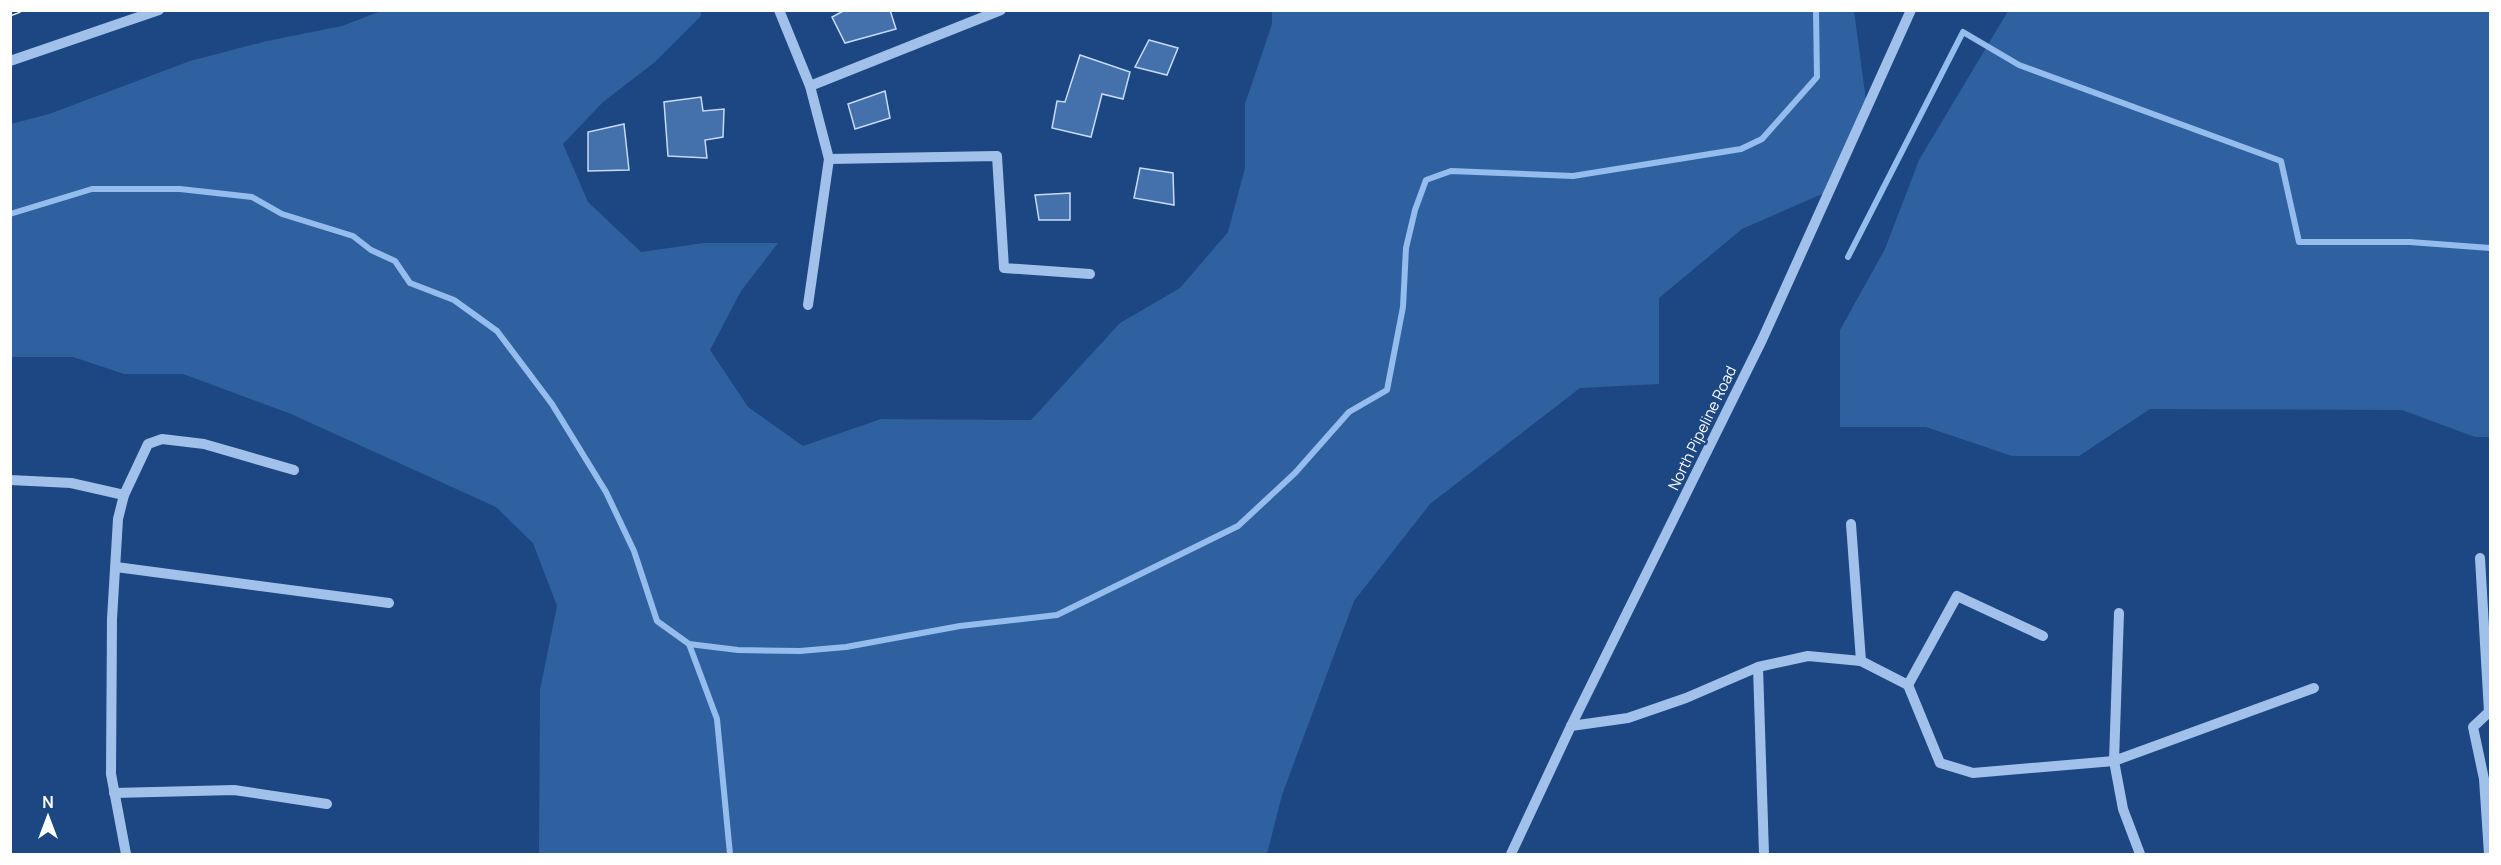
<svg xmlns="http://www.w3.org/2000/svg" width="2501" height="865" viewBox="0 0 2501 865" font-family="Manrope,sans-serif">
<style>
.green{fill:#2f60a0}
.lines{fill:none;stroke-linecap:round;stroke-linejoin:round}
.stream{stroke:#94bcec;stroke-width:6}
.building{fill:#4470ab;stroke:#c6dbf7;stroke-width:1.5}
.minor{stroke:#a1c1ea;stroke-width:10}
.rail-casing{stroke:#fff;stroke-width:7}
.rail{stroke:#1c4782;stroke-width:4.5;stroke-dasharray:14;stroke-linecap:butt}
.labels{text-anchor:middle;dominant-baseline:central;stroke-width:5;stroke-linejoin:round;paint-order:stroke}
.street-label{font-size:15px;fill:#fff;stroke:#1c4782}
</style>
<rect width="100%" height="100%" fill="#1c4782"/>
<g class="green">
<polygon points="381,11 701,11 701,16 655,62 603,102 563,144 588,202 641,252 704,243 778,243 741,291 710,350 748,407 803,446 881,419 1031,420 1120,323 1180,288 1228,232 1245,168 1245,104 1272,24 1272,11 1854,11 1867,108 1829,191 1742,229 1659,298 1659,384 1580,388 1430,504 1354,601 1282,795 1267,854 539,854 540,690 557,606 533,543 496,507 291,414 183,374 124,374 73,357 11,357 11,124 49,114 190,61 267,41 342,26"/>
<polygon points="2008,11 2490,11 2490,437 2475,437 2402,410 2150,409 2079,456 2012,456 1926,427 1840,427 1840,330 1885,249 1919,160"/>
</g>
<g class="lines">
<g class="stream">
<polyline points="10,214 92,189 180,189 252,197 282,214 353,236 371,250 395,261 410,283 454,300 497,331 552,404 606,492 634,551 657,621 689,644 738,650 800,651 846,647 960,626 1057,615 1238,526 1295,473 1349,412 1387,390 1403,307 1406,248 1415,210 1426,180 1451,171 1573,176 1741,149 1762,139 1817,77 1816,10"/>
<polyline points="1848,257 1963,32 2019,65 2281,161 2299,242 2410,242 2490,248"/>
<polyline points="689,644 717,719 730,854"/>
</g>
</g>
<g class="building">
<polygon points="845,10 890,10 896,29 845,43 832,17"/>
<polygon points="1149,40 1178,48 1167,75 1135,67"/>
<polygon points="1080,55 1130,72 1123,99 1102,94 1091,137 1052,128 1057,101 1065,102"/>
<polygon points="885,91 890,118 855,129 848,104"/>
<polygon points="701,97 703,111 724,109 723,137 705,140 707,158 668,156 664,102"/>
<polygon points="624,124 629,170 588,171 588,132"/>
<polygon points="1140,168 1173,173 1174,205 1134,198"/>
<polygon points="1070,193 1070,220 1039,220 1035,195"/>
</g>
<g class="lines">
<g class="minor">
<polyline points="779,10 810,86 829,159 808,305"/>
<polyline points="10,61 159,10"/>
<polyline points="810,86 1001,10"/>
<polyline points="829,159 997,156 1004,268 1090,274"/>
<polyline points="10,480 71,483 124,495 118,519 112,619 111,774 126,854"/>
<polyline points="124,495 148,444 162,439 204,444 294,470"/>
<polyline points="1851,524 1861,661"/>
<polyline points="2480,558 2489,712"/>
<polyline points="116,567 389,603"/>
<polyline points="2119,613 2114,761 2123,809 2140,854"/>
<polyline points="1758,667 1764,854"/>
<polyline points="1908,685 1957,596 2043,636"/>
<polyline points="1571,726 1628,718 1686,698 1758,667 1808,656 1861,661 1908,685 1940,763 1973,773 2114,761 2314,688"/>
<polyline points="114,793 234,790 327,804"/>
<polyline points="1511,854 1571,726 1762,340 1911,10"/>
<polyline points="2489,854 2484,779 2473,727 2490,711"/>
</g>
<defs>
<polyline id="rail" points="10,13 18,10"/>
</defs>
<use href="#rail" class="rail-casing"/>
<use href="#rail" class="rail"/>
</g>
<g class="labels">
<g class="street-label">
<text transform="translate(1702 428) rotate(-64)">North Pipeline Road</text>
</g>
</g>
<rect width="2501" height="865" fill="none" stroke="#ffffff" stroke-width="24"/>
<g transform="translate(48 817)" stroke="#1c4782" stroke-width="4.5" paint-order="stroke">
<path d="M0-4.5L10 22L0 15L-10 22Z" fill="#ffffff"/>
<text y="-9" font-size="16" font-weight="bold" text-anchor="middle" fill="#ffffff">N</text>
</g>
</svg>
